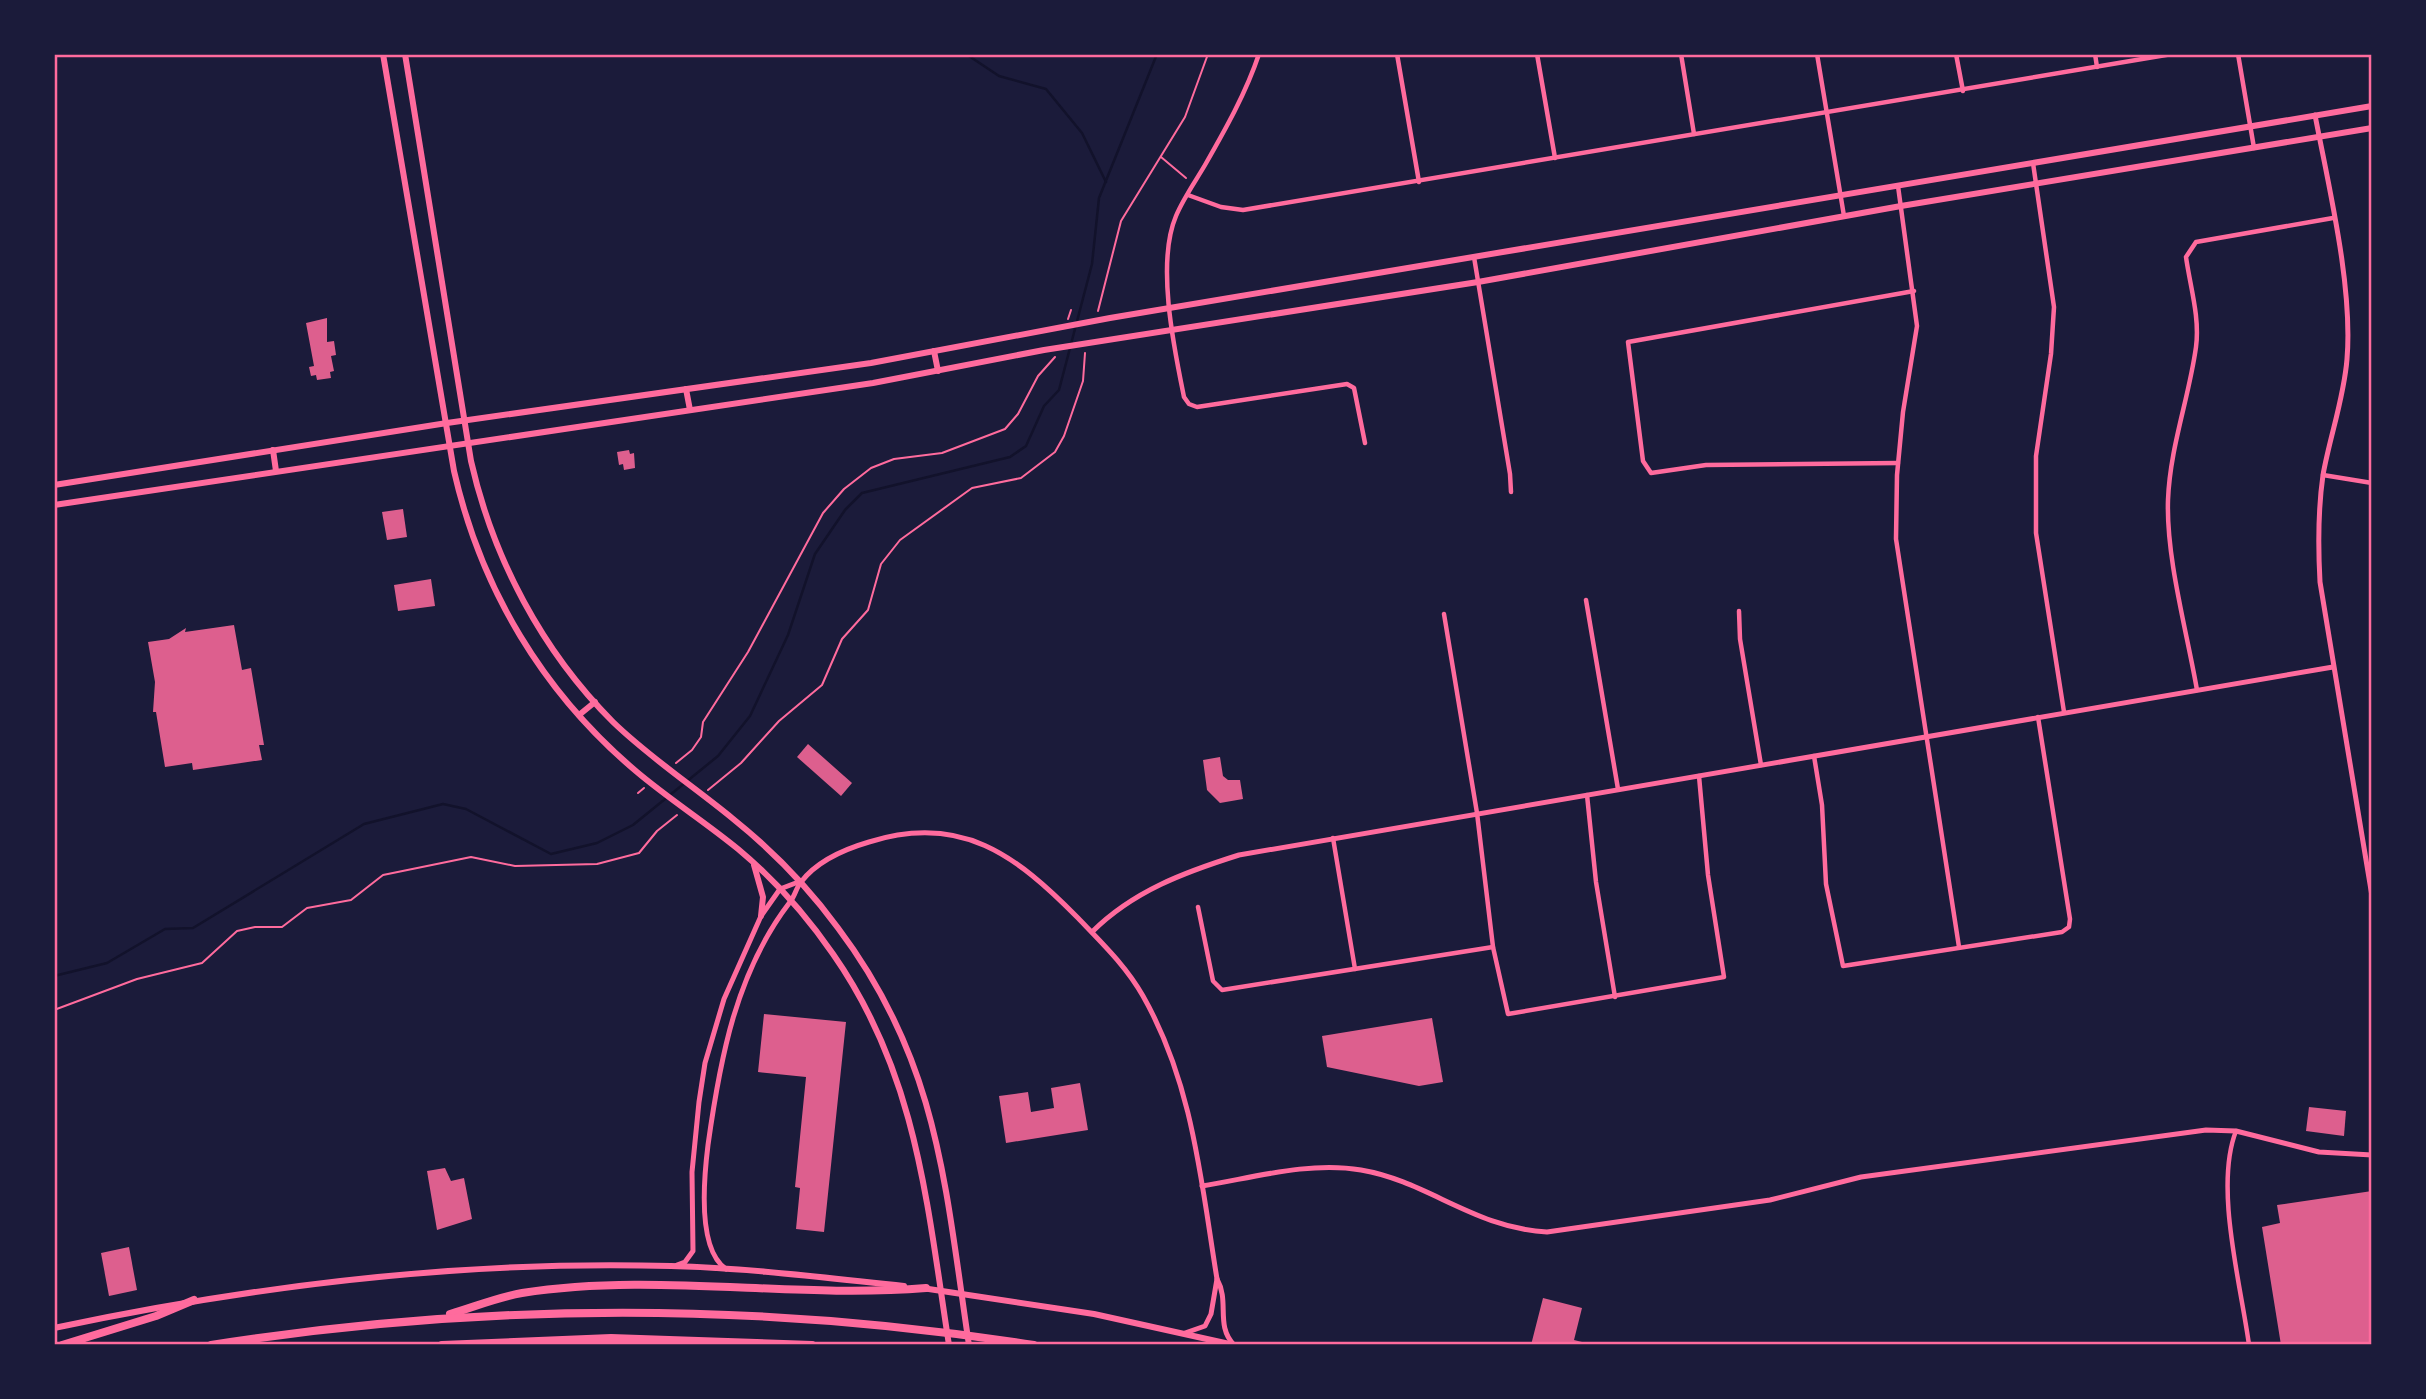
<svg xmlns="http://www.w3.org/2000/svg" width="2426" height="1399" viewBox="0 0 2426 1399" font-family="'Fira Sans Condensed',sans-serif">
<style>
.lines{fill:none;stroke-linecap:round;stroke-linejoin:round}
.stream{stroke:#12122b;stroke-width:2.5}
.building{fill:#dd5f8e}
.path{stroke:#ff6b9d;stroke-width:2}
.minor{stroke:#ff6b9d;stroke-width:4.5}
.tertiary{stroke:#ff6b9d;stroke-width:5}
.secondary{stroke:#ff6b9d;stroke-width:6}
.motorway{stroke:#ff6b9d;stroke-width:8}
.neatline{fill:none;stroke:#ff6b9d;stroke-width:2.5}
</style>
<rect width="100%" height="100%" fill="#1b1b3a"/>
<g class="lines">
<g class="stream">
<polyline points="966,54 999,76 1046,89 1082,133 1106,182"/>
<polyline points="54,976 107,963 165,929 193,928 364,824 443,804 466,809 551,854 597,843 633,825 718,756 750,716 788,635 815,554 845,510 862,493 1010,457 1026,446 1044,406 1059,390 1092,264 1099,198 1157,54"/>
</g>
</g>
<g class="building">
<polygon points="327,318 327,342 334,341 336,355 331,356 334,371 330,372 331,378 317,380 316,375 311,376 309,367 314,366 306,323"/>
<polygon points="629,450 630,454 634,453 635,468 624,470 623,464 619,465 617,452"/>
<polygon points="403,509 407,537 387,540 382,512"/>
<polygon points="431,579 435,606 398,611 394,585"/>
<polygon points="234,625 242,670 251,668 264,745 259,745 262,760 193,770 192,763 165,767 156,712 153,712 155,682 148,642 169,639 186,628 185,632"/>
<polygon points="808,744 852,783 841,796 797,757"/>
<polygon points="1220,757 1223,776 1228,780 1240,780 1243,799 1220,803 1207,790 1203,760"/>
<polygon points="764,1014 846,1022 824,1232 796,1229 800,1188 795,1187 806,1077 758,1072"/>
<polygon points="1432,1018 1443,1082 1419,1086 1327,1067 1322,1036"/>
<polygon points="1080,1083 1088,1130 1006,1143 999,1096 1028,1092 1031,1112 1054,1108 1051,1088"/>
<polygon points="2309,1107 2346,1111 2344,1136 2306,1131"/>
<polygon points="445,1168 451,1181 464,1178 472,1219 437,1230 427,1171"/>
<polygon points="2372,1191 2372,1345 2281,1345 2262,1227 2280,1223 2277,1205"/>
<polygon points="129,1247 137,1290 109,1296 101,1253"/>
<polygon points="1543,1298 1582,1308 1574,1340 1582,1342 1582,1345 1531,1345"/>
</g>
<g class="lines">
<g class="path">
<polyline points="1161,157 1186,178"/>
<polyline points="1098,311 1121,221 1185,117 1208,54"/>
<polyline points="1068,319 1071,310"/>
<polyline points="676,763 692,750 701,737 703,722 748,652 823,513 844,489 871,468 894,459 942,453 1005,429 1018,414 1038,376 1055,357"/>
<polyline points="708,790 741,763 779,721 822,685 842,639 868,610 881,564 900,540 972,488 1021,478 1055,452 1064,436 1083,381 1085,353"/>
<polyline points="638,793 644,788"/>
<polyline points="54,1010 137,979 202,963 237,931 255,927 282,927 307,908 351,900 383,875 471,857 515,866 597,864 639,853 657,831 677,815"/>
</g>
<g class="minor">
<path d="M 1259,54 C 1246,93 1225,130 1205,165 C 1195,182 1183,199 1176,216 C 1156,263 1174,348 1184,397 L 1189,404 L 1197,407 L 1347,384 L 1354,388 L 1365,443"/>
<polyline points="1397,54 1419,182"/>
<polyline points="1537,54 1555,158"/>
<polyline points="1681,54 1694,134"/>
<polyline points="1817,54 1844,216"/>
<polyline points="1956,54 1963,91"/>
<polyline points="2095,54 2097,67"/>
<polyline points="2238,54 2254,148"/>
<polyline points="2033,163 2054,307 2051,354 2036,456 2036,533 2064,712"/>
<polyline points="1898,186 1917,326 1903,412 1897,475 1896,539 1959,947"/>
<polyline points="1188,195 1221,207 1243,210 2172,54"/>
<polyline points="1474,257 1510,474 1511,492"/>
<polyline points="1898,463 1706,465 1651,473 1643,461 1628,342 1914,291"/>
<polyline points="2323,475 2372,483"/>
<polyline points="1586,600 1618,789"/>
<polyline points="1739,611 1740,639 1761,765"/>
<polyline points="1444,614 1477,813 1493,947 1508,1014 1724,977 1708,875 1699,776"/>
<path d="M 2197,690 C 2187,632 2166,558 2168,500 C 2170,447 2189,398 2196,347 C 2200,317 2190,286 2186,257 L 2196,242 L 2333,218"/>
<polyline points="1814,756 1822,805 1826,884 1843,966 2062,932 2069,927 2070,919 2038,717"/>
<polyline points="1587,795 1596,882 1615,997"/>
<polyline points="1333,838 1355,969"/>
<polyline points="1198,907 1213,981 1222,990 1493,947"/>
<path d="M 2236,1131 C 2214,1187 2241,1285 2249,1345"/>
</g>
<g class="tertiary">
<path d="M 2315,115 C 2329,188 2353,287 2347,359 C 2344,398 2330,436 2323,475 C 2318,510 2318,546 2320,582 L 2372,896"/>
<path d="M 1092,932 C 1133,891 1185,872 1239,855 L 2333,667"/>
<path d="M 1202,1186 C 1252,1178 1309,1161 1361,1170 C 1427,1181 1474,1228 1547,1232 L 1770,1200 L 1861,1177 L 2206,1130 L 2236,1131 L 2319,1152 L 2372,1155"/>
<polyline points="677,1265 685,1262 693,1251 692,1172 699,1102 705,1063 724,999 761,916 780,889 801,881"/>
<path d="M 726,1269 C 697,1249 704,1177 708,1145 C 720,1059 736,972 790,902 C 795,896 796,888 801,882 C 817,861 845,849 869,842 C 961,813 1016,855 1078,918 C 1102,943 1126,966 1143,996 C 1193,1084 1201,1181 1217,1279 C 1230,1302 1215,1325 1234,1345"/>
<polyline points="1185,1333 1205,1326 1211,1314 1217,1279"/>
</g>
<g class="secondary">
<path d="M 383,54 L 454,471 C 481,589 543,693 637,772 C 669,799 705,822 738,849 C 774,879 806,915 833,954 C 917,1074 927,1204 949,1345"/>
<path d="M 405,54 L 471,461 C 493,558 542,651 613,722 C 649,757 693,786 732,818 C 772,850 808,887 838,928 C 939,1062 945,1186 969,1345"/>
<polyline points="934,351 938,371"/>
<polyline points="686,389 690,410"/>
<polyline points="273,450 276,471"/>
<polyline points="54,485 447,423 871,363 1110,318 2372,106"/>
<polyline points="54,505 873,383 1044,350 1478,282 1901,206 2372,128"/>
<polyline points="579,715 595,702"/>
<polyline points="754,865 763,897 761,916"/>
<polyline points="922,1288 1094,1314 1234,1345"/>
<path d="M 54,1328 C 257,1285 463,1260 671,1266 C 749,1268 827,1278 904,1286"/>
</g>
<g class="motorway">
<path d="M 450,1314 C 474,1307 498,1297 522,1293 C 656,1272 791,1299 926,1288"/>
<polyline points="62,1345 156,1316 194,1300"/>
<path d="M 211,1345 C 485,1302 760,1302 1034,1345"/>
<polyline points="442,1345 611,1338 812,1345"/>
</g>
</g>
<rect width="2426" height="1399" fill="none" stroke="#1b1b3a" stroke-width="112"/>
<rect x="56" y="56" width="2314" height="1287" class="neatline"/>
</svg>
